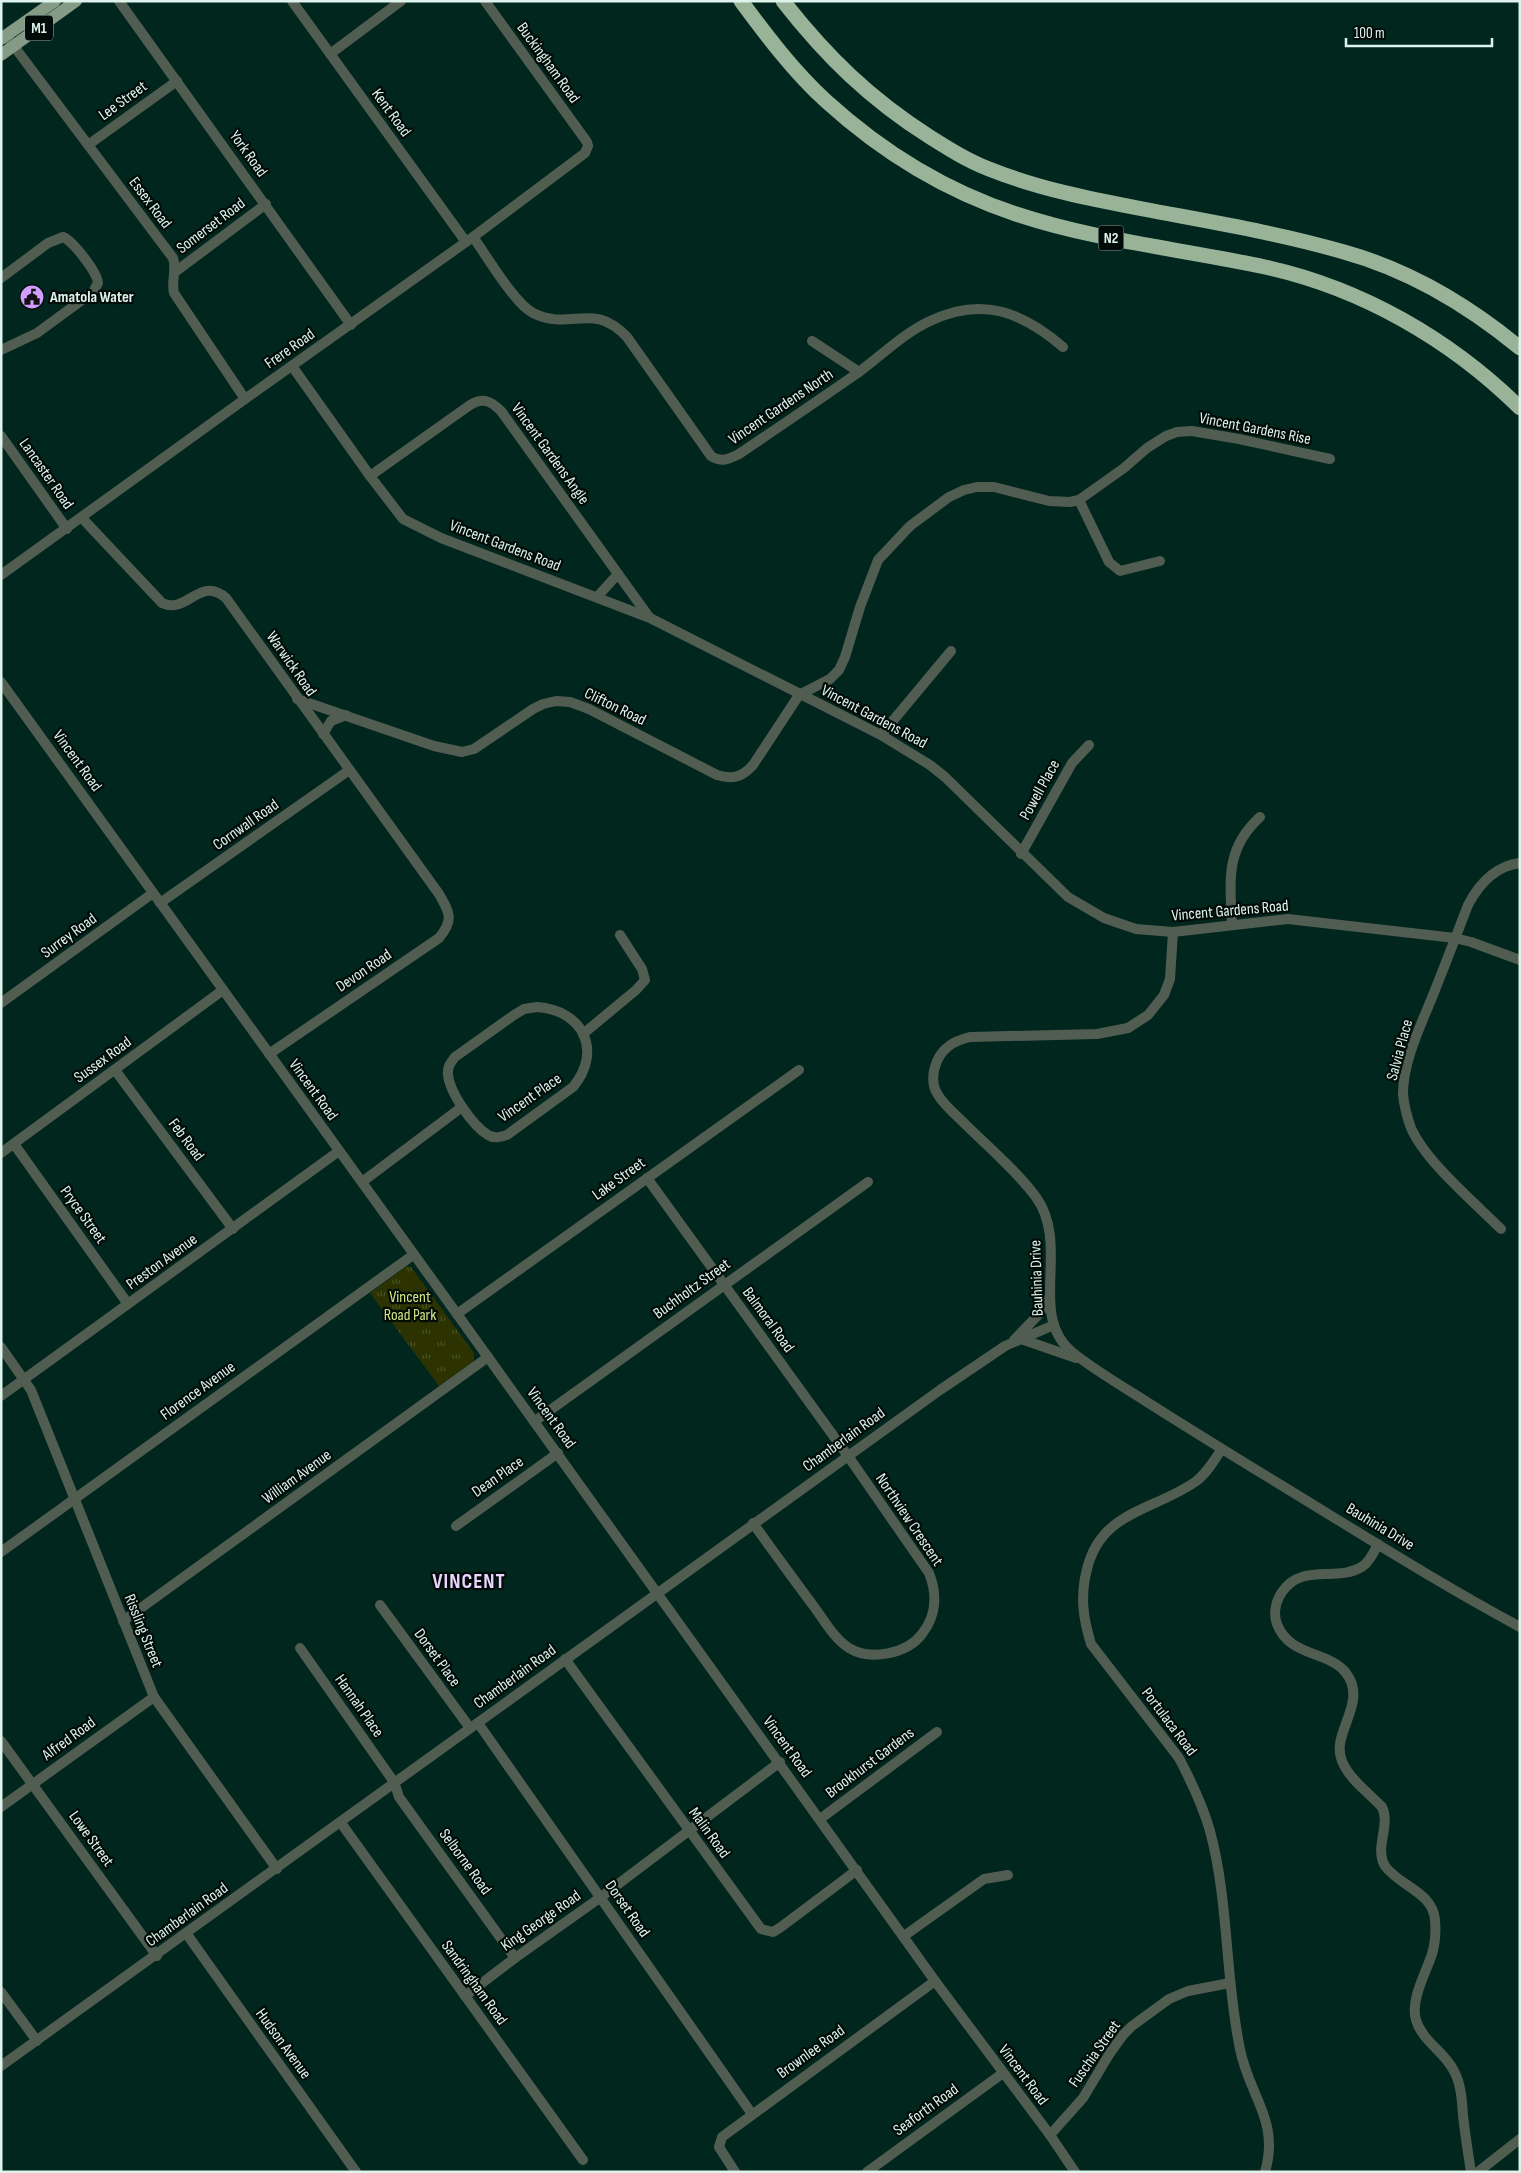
<svg xmlns="http://www.w3.org/2000/svg" width="1521" height="2173" viewBox="0 0 1521 2173" font-family="'Sofia Sans Condensed',sans-serif">
<style>
.park{fill:url(#park-tufts)}
.lines{fill:none;stroke-linecap:round;stroke-linejoin:round}
.minor{stroke:#525d52;stroke-width:10}
.major{stroke:#859b85;stroke-width:12}
.highway{stroke:#99b399;stroke-width:15}
.labels{text-anchor:middle;dominant-baseline:central;stroke-width:4.5;stroke-linejoin:round;paint-order:stroke}
.shield{fill:#010c08;stroke:#9caea7;stroke-width:1}
.shield-label{font-size:15px;font-weight:bold;fill:#def3eb}
.street-label{font-size:16px;fill:#def3eb;stroke:#010c08}
.poi-label{font-size:16px;font-weight:bold;fill:#def3eb;stroke:#010c08;text-anchor:start}
.park-label{font-size:16px;fill:#d3e682;stroke:#010c08}
.district-label{font-size:21px;font-weight:bold;letter-spacing:1px;fill:#ead5fe;stroke:#010c08}
</style>
<defs>
<pattern id="park-tufts" width="24" height="20" patternUnits="userSpaceOnUse" patternTransform="scale(1.25)"><rect width="24" height="20" fill="#2c3300"/><path d="M3 7l-1-3M5 7V3M7 7l1-3M15 17l-1-3M17 17v-4M19 17l1-3" fill="none" stroke="#4a5125"/></pattern>
</defs>
<rect width="100%" height="100%" fill="#00261d"/>
<polygon class="park" points="407,1266 411,1267 474,1353 474,1360 471,1363 439,1386 370,1293"/>
<g class="lines">
<g class="minor">
<polyline points="119,1 351,325"/>
<polyline points="292,1 466,242"/>
<path d="M 10,41 L 173,258 C 177,270 171,281 174,293 L 245,399"/>
<polyline points="330,54 401,1"/>
<polyline points="88,145 177,81"/>
<path d="M 473,237 C 487,256 514,303 533,313 C 571,332 592,300 627,337 L 711,456 C 721,463 729,459 739,454 C 779,427 819,400 859,372 C 882,355 904,333 930,321 C 982,296 1022,312 1063,347"/>
<polyline points="175,272 266,204"/>
<path d="M 1,278 L 48,243 L 63,237 C 73,241 97,272 98,283 L 93,292 L 37,333 L 1,350"/>
<polyline points="812,341 859,372"/>
<polyline points="292,366 370,476 403,519 441,538 650,618 881,735 930,765 945,777 1068,897 1104,918 1136,929 1173,932 1288,919 1455,938 1471,942 1520,960"/>
<polyline points="1,436 67,529"/>
<path d="M 370,476 L 470,405 C 483,397 491,401 501,411 L 649,617"/>
<polyline points="1079,500 1109,562 1120,571 1160,561"/>
<path d="M 82,518 L 162,603 C 187,615 200,575 226,598 L 439,894 C 450,913 454,920 439,938 L 269,1054"/>
<polyline points="1,575 245,399 473,237 585,153 588,146 587,142 485,1"/>
<polyline points="597,597 618,574"/>
<polyline points="1,682 457,1314 935,1981 1050,2135 1075,2172"/>
<path d="M 297,699 L 434,746 L 462,752 L 474,749 L 533,709 L 543,704 L 556,701 L 570,702 L 589,709 L 717,775 C 733,780 742,777 753,765 L 799,695 L 830,679 L 839,670 L 845,657 L 860,607 L 878,560 L 910,526 L 949,497 L 964,490 L 977,487 L 994,487 L 1049,501 L 1070,502 L 1079,500 L 1124,468 L 1147,448 L 1166,436 L 1177,432 L 1192,431 L 1239,439 L 1330,459"/>
<polyline points="323,734 331,721 346,715"/>
<polyline points="881,735 951,651"/>
<polyline points="1021,854 1072,763 1089,745"/>
<polyline points="160,903 348,771"/>
<path d="M 1232,924 C 1230,880 1225,849 1260,817"/>
<path d="M 1173,932 L 1170,979 L 1164,995 L 1148,1015 L 1128,1028 L 1097,1034 L 970,1037 C 962,1039 955,1041 949,1046 C 935,1056 928,1080 938,1095 C 944,1105 954,1113 963,1122 C 987,1146 1015,1169 1036,1197 C 1071,1246 1027,1315 1072,1352 C 1092,1368 1115,1382 1136,1395 C 1175,1420 1214,1444 1253,1468 C 1341,1521 1429,1578 1520,1627"/>
<polyline points="1,1003 153,893"/>
<path d="M 537,1007 C 583,1010 603,1051 573,1087 L 507,1135 C 500,1137 494,1139 488,1135 C 473,1126 449,1092 448,1074 C 447,1067 451,1062 455,1057 L 514,1015 L 524,1009 Z"/>
<polyline points="583,1034 636,990 645,980 642,969 620,935"/>
<polyline points="115,1070 233,1229"/>
<polyline points="14,1144 128,1304"/>
<polyline points="1,1153 223,990"/>
<path d="M 647,1178 L 848,1456 L 929,1573 C 937,1593 937,1615 922,1634 C 907,1654 870,1661 849,1648 C 833,1638 823,1618 812,1604 C 792,1577 772,1550 753,1523"/>
<polyline points="362,1182 462,1107"/>
<path d="M 1501,1229 C 1474,1202 1426,1162 1411,1128 C 1407,1117 1404,1105 1403,1094 C 1403,1063 1419,1029 1431,1000 C 1444,968 1456,936 1468,905 C 1479,884 1495,866 1520,863"/>
<polyline points="457,1314 799,1070"/>
<polyline points="1021,1339 1076,1358"/>
<polyline points="1014,1340 1040,1313 1049,1297"/>
<polyline points="1,1347 31,1390 154,1697 277,1869"/>
<polyline points="1,1396 339,1151"/>
<polyline points="535,1421 868,1182"/>
<path d="M 1221,1450 C 1214,1461 1206,1474 1195,1482 C 1153,1511 1101,1511 1087,1569 C 1080,1596 1083,1618 1091,1644 L 1179,1758 C 1191,1781 1203,1806 1210,1831 C 1229,1901 1225,1978 1240,2049 C 1249,2096 1280,2120 1265,2172"/>
<polyline points="456,1526 558,1453"/>
<path d="M 1378,1544 C 1374,1552 1370,1561 1363,1566 C 1338,1583 1302,1562 1282,1592 C 1276,1601 1273,1613 1277,1624 C 1289,1657 1330,1651 1346,1673 C 1369,1703 1330,1733 1342,1761 C 1349,1779 1369,1793 1382,1807 C 1391,1825 1374,1848 1385,1866 C 1399,1886 1433,1892 1435,1920 C 1436,1931 1435,1944 1432,1954 C 1426,1973 1410,2000 1416,2020 C 1422,2041 1445,2052 1454,2071 C 1461,2084 1462,2100 1463,2115 C 1465,2134 1468,2153 1471,2172"/>
<polyline points="1,1552 413,1255"/>
<polyline points="380,1605 470,1728"/>
<polyline points="123,1621 488,1357"/>
<polyline points="300,1648 394,1782 399,1797 515,1958"/>
<polyline points="565,1659 761,1929 773,1932 781,1927 857,1870"/>
<polyline points="478,1723 752,2114"/>
<polyline points="1,1741 157,1956"/>
<polyline points="1,1807 154,1697"/>
<polyline points="820,1819 937,1732"/>
<polyline points="341,1823 583,2160"/>
<polyline points="186,1933 356,2172"/>
<polyline points="904,1936 984,1879 1008,1875"/>
<polyline points="1,1992 37,2041"/>
<polyline points="465,1996 515,1958 601,1897 780,1762"/>
<polyline points="1,2066 940,1390 1005,1346 1054,1325"/>
<polyline points="1050,2135 1083,2098 1110,2053 1123,2035 1132,2026 1169,1999 1188,1991 1230,1983"/>
<polyline points="735,2172 719,2147 722,2137 935,1981"/>
<polyline points="867,2172 1003,2073"/>
<polyline points="1478,2172 1520,2139"/>
</g>
<g class="major">
<polyline points="1,39 55,1"/>
<polyline points="1,55 76,1"/>
</g>
<g class="highway">
<path d="M 741,1 C 767,36 794,72 826,101 C 881,151 946,191 1016,214 C 1097,241 1182,249 1265,267 C 1361,288 1450,339 1520,408"/>
<path d="M 783,1 C 827,57 870,99 930,137 C 949,149 968,161 989,169 C 1039,189 1091,199 1143,209 C 1211,222 1278,233 1344,252 C 1409,270 1469,306 1520,348"/>
</g>
</g>
<defs>
<symbol id="civic-disc" viewBox="-11 -11 22 22"><circle r="9.5" fill="#d29dfd" stroke="#010c08"/><path d="M-.6-6.5H3V-4.5H.6V-3L4-1V1h2V6H-6V1h2V-1L-.6-3ZM-1.2 2.5V6h2.4V2.5Z" fill="#111"/></symbol>
</defs>
<g fill-rule="evenodd">
<use href="#civic-disc" x="18" y="283" width="28" height="28"/>
</g>
<g class="labels">
<g class="shield">
<rect x="25" y="15.5" width="28" height="25" rx="4"/>
<rect x="1098.5" y="225.5" width="25" height="25" rx="4"/>
</g>
<g class="shield-label">
<text x="39" y="28">M1</text>
<text x="1111" y="238">N2</text>
</g>
<g class="street-label">
<text transform="translate(548 63) rotate(54)">Buckingham Road</text>
<text transform="translate(123 101) rotate(-36)">Lee Street</text>
<text transform="translate(391 113) rotate(54)">Kent Road</text>
<text transform="translate(248 154) rotate(54)">York Road</text>
<text transform="translate(150 203) rotate(53)">Essex Road</text>
<text transform="translate(211 226) rotate(-37)">Somerset Road</text>
<text transform="translate(290 349) rotate(-35)">Frere Road</text>
<text transform="translate(781 407) rotate(-34)">Vincent Gardens North</text>
<text transform="translate(1255 429) rotate(11)">Vincent Gardens Rise</text>
<text transform="translate(550 454) rotate(54)">Vincent Gardens Angle</text>
<text transform="translate(46 474) rotate(55)">Lancaster Road</text>
<text transform="translate(505 546) rotate(21)">Vincent Gardens Road</text>
<text transform="translate(291 664) rotate(55)">Warwick Road</text>
<text transform="translate(615 707) rotate(26)">Clifton Road</text>
<text transform="translate(874 717) rotate(28)">Vincent Gardens Road</text>
<text transform="translate(77 761) rotate(54)">Vincent Road</text>
<text transform="translate(1040 790) rotate(-61)">Powell Place</text>
<text transform="translate(246 825) rotate(-35)">Cornwall Road</text>
<text transform="translate(1230 911) rotate(-5)">Vincent Gardens Road</text>
<text transform="translate(69 936) rotate(-36)">Surrey Road</text>
<text transform="translate(364 971) rotate(-34)">Devon Road</text>
<text transform="translate(1400 1050) rotate(-75)">Salvia Place</text>
<text transform="translate(103 1060) rotate(-36)">Sussex Road</text>
<text transform="translate(313 1090) rotate(54)">Vincent Road</text>
<text transform="translate(530 1098) rotate(-35)">Vincent Place</text>
<text transform="translate(186 1140) rotate(53)">Feb Road</text>
<text transform="translate(619 1179) rotate(-36)">Lake Street</text>
<text transform="translate(83 1215) rotate(54)">Pryce Street</text>
<text transform="translate(162 1262) rotate(-36)">Preston Avenue</text>
<text transform="translate(1037 1278) rotate(-92)">Bauhinia Drive</text>
<text transform="translate(692 1289) rotate(-36)">Buchholtz Street</text>
<text transform="translate(768 1320) rotate(54)">Balmoral Road</text>
<text transform="translate(198 1391) rotate(-36)">Florence Avenue</text>
<text transform="translate(551 1418) rotate(54)">Vincent Road</text>
<text transform="translate(844 1440) rotate(-36)">Chamberlain Road</text>
<text transform="translate(297 1477) rotate(-36)">William Avenue</text>
<text transform="translate(498 1477) rotate(-35)">Dean Place</text>
<text transform="translate(909 1520) rotate(56)">Northview Crescent</text>
<text transform="translate(1380 1527) rotate(31)">Bauhinia Drive</text>
<text transform="translate(143 1631) rotate(68)">Rissling Street</text>
<text transform="translate(437 1658) rotate(54)">Dorset Place</text>
<text transform="translate(515 1677) rotate(-36)">Chamberlain Road</text>
<text transform="translate(359 1706) rotate(55)">Hannah Place</text>
<text transform="translate(1169 1722) rotate(53)">Portulaca Road</text>
<text transform="translate(69 1739) rotate(-36)">Alfred Road</text>
<text transform="translate(787 1747) rotate(54)">Vincent Road</text>
<text transform="translate(870 1763) rotate(-37)">Brookhurst Gardens</text>
<text transform="translate(709 1833) rotate(54)">Malin Road</text>
<text transform="translate(91 1839) rotate(54)">Lowe Street</text>
<text transform="translate(465 1862) rotate(54)">Selborne Road</text>
<text transform="translate(627 1909) rotate(55)">Dorset Road</text>
<text transform="translate(187 1915) rotate(-36)">Chamberlain Road</text>
<text transform="translate(541 1921) rotate(-35)">King George Road</text>
<text transform="translate(474 1983) rotate(54)">Sandringham Road</text>
<text transform="translate(283 2044) rotate(54)">Hudson Avenue</text>
<text transform="translate(811 2052) rotate(-36)">Brownlee Road</text>
<text transform="translate(1095 2054) rotate(-55)">Fuschia Street</text>
<text transform="translate(1023 2075) rotate(53)">Vincent Road</text>
<text transform="translate(926 2110) rotate(-36)">Seaforth Road</text>
</g>
<g class="poi-label">
<text x="50" y="297">Amatola Water</text>
</g>
<g class="park-label">
<text x="410" y="1297">Vincent<tspan x="410" dy="18">Road Park</tspan></text>
</g>
<g class="district-label">
<text x="469" y="1581">VINCENT</text>
</g>
</g>
<rect width="1521" height="2173" fill="none" stroke="#def3eb" stroke-width="5"/>
<path d="M1346 38v8h146v-8" fill="none" stroke="#def3eb" stroke-width="2.5"/>
<text x="1354" y="38" font-size="15" fill="#def3eb" stroke="#010c08" stroke-width="4" paint-order="stroke">100 m</text>
</svg>
